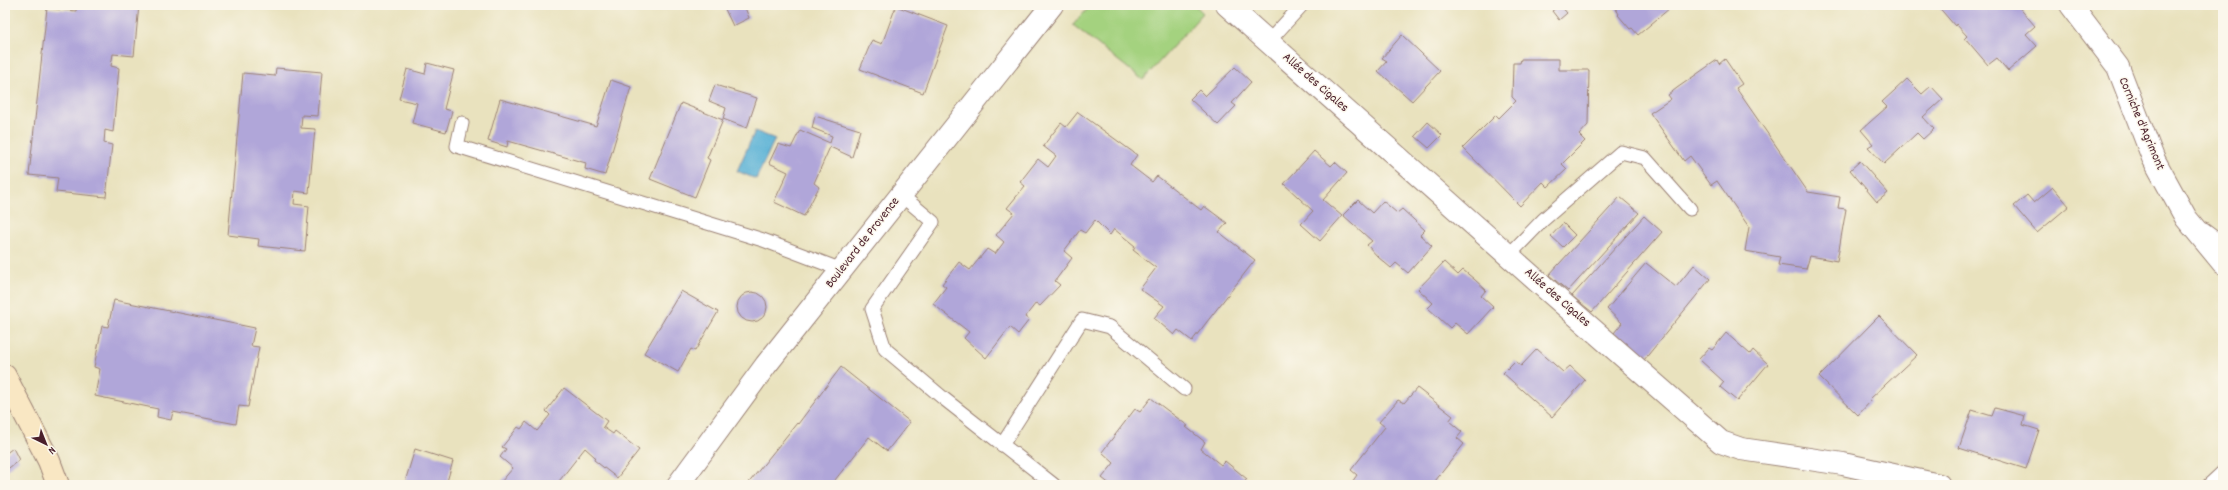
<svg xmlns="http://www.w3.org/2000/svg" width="2228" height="490" viewBox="0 0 2228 490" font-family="Dekko,sans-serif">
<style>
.green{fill:#a4d27f;stroke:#777855}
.water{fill:#58b1d5;stroke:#516880}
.building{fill:#b0a6d9}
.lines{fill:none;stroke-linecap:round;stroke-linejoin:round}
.lane-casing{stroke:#9a8074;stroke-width:15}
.street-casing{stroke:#9a8074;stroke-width:24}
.secondary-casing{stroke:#9a8074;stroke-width:24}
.lane{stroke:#fff;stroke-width:13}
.street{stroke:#fff;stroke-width:22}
.secondary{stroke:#f9e7c3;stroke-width:22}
.labels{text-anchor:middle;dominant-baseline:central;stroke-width:3;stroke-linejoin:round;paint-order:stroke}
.street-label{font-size:13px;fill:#4a1f2b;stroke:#fbf7ec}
</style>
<rect width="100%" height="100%" fill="#fbf7ec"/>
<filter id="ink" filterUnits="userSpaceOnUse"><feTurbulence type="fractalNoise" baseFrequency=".025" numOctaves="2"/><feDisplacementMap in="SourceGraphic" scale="8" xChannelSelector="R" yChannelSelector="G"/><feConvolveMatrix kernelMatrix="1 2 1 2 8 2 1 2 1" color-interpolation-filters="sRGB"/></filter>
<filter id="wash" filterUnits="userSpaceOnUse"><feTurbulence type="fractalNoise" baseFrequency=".012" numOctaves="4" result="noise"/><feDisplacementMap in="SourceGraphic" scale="16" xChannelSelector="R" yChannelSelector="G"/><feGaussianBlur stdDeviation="0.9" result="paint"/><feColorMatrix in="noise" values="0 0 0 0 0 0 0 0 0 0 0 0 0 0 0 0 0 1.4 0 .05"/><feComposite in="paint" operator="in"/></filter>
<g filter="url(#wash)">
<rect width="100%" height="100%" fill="#e9e2be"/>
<polygon class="green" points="1091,5 1195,5 1203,13 1143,80 1073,25"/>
<polygon class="water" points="755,131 775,139 756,179 737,171"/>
<g id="blocks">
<g class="building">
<polygon points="77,5 139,5 134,56 113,54 111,66 119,68 113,132 105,130 104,143 112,145 106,197 56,192 58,178 29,175 47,8 76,11"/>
<polygon points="723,5 744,5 749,18 733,26"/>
<polygon points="1560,5 1567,13 1559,20 1552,11"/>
<polygon points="1609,5 1667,5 1670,8 1638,35 1632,28 1630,29 1618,15 1619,14 1614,6 1612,8"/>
<polygon points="1937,5 2017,5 2035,26 2026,34 2037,46 2008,71 1997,58 1988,65 1965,38 1967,36 1956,24 1955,26"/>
<polygon points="896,6 948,26 923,93 860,69 872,40 882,44"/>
<polygon points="1402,35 1440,71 1412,101 1378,71 1387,61 1382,58"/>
<polygon points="1521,59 1559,59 1559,70 1589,70 1588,125 1579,135 1585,141 1562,164 1567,169 1548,187 1543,182 1520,206 1463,148 1496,115 1499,118 1516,101 1512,97 1513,63 1520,63"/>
<polygon points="1725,59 1742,84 1736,88 1808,192 1840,197 1838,208 1846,209 1837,261 1810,256 1806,269 1778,265 1780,257 1745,251 1749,227 1742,217 1717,181 1711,185 1690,156 1684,161 1650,113 1671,99 1668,95 1677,88 1717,60 1719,64"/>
<polygon points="427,63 454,70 444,109 452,111 446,132 412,123 417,103 399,99 407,69 425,74"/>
<polygon points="1235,67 1251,82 1232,103 1236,106 1218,125 1190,99 1199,90 1205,96"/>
<polygon points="276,68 322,72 318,116 302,115 301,128 315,129 309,193 295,191 294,204 309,206 305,251 258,246 259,239 228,235 243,73 275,76"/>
<polygon points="1907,79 1922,94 1931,86 1943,99 1923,117 1934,129 1923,139 1917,133 1884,164 1868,147 1873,144 1861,130 1887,107 1882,102"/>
<polygon points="611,80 631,87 605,175 585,169 586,163 508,141 507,147 488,141 500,99 596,126"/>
<polygon points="715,85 757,98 747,128 723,119 726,108 709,101"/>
<polygon points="681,103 723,120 707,158 710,160 695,197 650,179"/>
<polygon points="1078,112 1137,155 1130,165 1152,182 1157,176 1201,210 1204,206 1227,223 1219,232 1255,260 1192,341 1178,330 1174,335 1154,318 1164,306 1140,289 1156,268 1133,250 1135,246 1114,229 1110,235 1095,220 1085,233 1080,230 1064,251 1072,258 1055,281 1060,285 1040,306 1036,303 1025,317 1029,320 1018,334 1010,327 986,358 964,338 969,332 933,304 946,287 942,284 959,262 970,270 987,249 995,254 1004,242 996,235 1014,213 1007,208 1025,186 1020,182 1038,159 1048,167 1056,156 1043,146 1061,123 1066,127"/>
<polygon points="815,116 860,130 852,157 830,147 814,183 819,187 804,216 774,202 788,172 769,163 778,144 791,148 800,130 830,143 832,136 812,128"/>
<polygon points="1428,122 1442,135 1429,148 1415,136"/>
<polygon points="1314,151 1331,166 1335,162 1347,173 1323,200 1342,216 1320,241 1301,224 1313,211 1284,184"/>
<polygon points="1860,161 1888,193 1877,202 1850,170"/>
<polygon points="2053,187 2069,206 2037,233 2014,206 2027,195 2034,203"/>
<polygon points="1620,197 1639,213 1568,291 1549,275"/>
<polygon points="1358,200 1372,213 1383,201 1397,213 1402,209 1425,230 1420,235 1432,246 1408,273 1396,263 1391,268 1378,257 1367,245 1372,241 1343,215"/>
<polygon points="1644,216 1662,232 1592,312 1572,296"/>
<polygon points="1563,223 1575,235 1563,247 1551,236"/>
<polygon points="1444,262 1458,275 1463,270 1474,279 1486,290 1481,296 1493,307 1468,334 1455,323 1450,328 1428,308 1433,303 1418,289"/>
<polygon points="1646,263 1676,287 1694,265 1710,279 1644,360 1614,333 1622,323 1607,309"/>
<polygon points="681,291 718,312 695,351 691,349 678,372 644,353"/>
<circle cx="752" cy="307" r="15"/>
<polygon points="114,300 255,328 251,346 259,347 248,407 239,406 236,424 173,412 171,420 157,417 158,409 95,396 100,369 94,367 102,326 108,327"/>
<polygon points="1879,316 1917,355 1870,399 1871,401 1858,415 1819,377"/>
<polygon points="1726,333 1750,354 1753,350 1768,364 1737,401 1720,387 1724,382 1699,359 1709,348 1712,350"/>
<polygon points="1537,349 1563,372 1570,366 1585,380 1552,417 1503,373 1515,361 1521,366"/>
<polygon points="841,367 910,422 887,451 869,437 831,485 747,485 797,423 798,424"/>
<polygon points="564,388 607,421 603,427 613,434 615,431 639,450 617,478 594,460 595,457 585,448 556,485 505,485 501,482 513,468 500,457 506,449 502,447 518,427 521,429 526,422 537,431 550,415 546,411"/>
<polygon points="1417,388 1453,416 1449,421 1462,432 1457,438 1464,444 1432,485 1350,485 1357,475 1351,470 1385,427 1379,422 1398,400 1404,403"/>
<polygon points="1151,398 1188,426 1186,427 1205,442 1201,449 1221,465 1225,461 1247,479 1242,485 1111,485 1102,478 1114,463 1102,452 1135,409 1140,412"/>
<polygon points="1995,408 2025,416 2023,425 2039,430 2026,469 1959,448 1972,410 1992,416"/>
<polygon points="13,448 19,460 5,471 5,454"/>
<polygon points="415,449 453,461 446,485 404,485"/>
</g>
</g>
</g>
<g filter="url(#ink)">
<use href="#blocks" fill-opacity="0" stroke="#9a8074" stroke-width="1"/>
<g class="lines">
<defs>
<g id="lane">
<polyline points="1268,42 1302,5"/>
<polyline points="462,123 457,146 763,240 842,270"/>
<polyline points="901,195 933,222 872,309 885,349 943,398 1054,485"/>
<polyline points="2204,230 2223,244"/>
<polyline points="1508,256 1543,220 1621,152 1645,158 1690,209"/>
<polyline points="1002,445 1082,320 1110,327 1184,389"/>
<polyline points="2209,485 2223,472"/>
</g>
<g id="street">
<polyline points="1227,5 1536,280 1721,442 1741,449 1843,464 1939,485"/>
<polyline points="2071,5 2118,67 2153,158 2186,218 2223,263"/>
<polyline points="678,485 766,365 1052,5"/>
</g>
<polyline id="secondary" points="5,376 49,461 58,485"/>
</defs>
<use href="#lane" class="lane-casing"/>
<use href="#street" class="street-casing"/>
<use href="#secondary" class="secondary-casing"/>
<use href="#lane" class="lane"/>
<use href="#street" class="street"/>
<use href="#secondary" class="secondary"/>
</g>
</g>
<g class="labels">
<g class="street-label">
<text transform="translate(1315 83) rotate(41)">Allée des Cigales</text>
<text transform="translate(2141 124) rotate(67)">Corniche d'Agrimont</text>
<text transform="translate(863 243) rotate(-52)">Boulevard de Provence</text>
<text transform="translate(1557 298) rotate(41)">Allée des Cigales</text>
</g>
</g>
<rect width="2228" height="490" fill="none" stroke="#fbf7ec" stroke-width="20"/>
<g transform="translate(46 444) rotate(137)" stroke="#fbf7ec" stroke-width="3" paint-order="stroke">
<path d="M0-3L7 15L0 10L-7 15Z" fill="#4a1f2b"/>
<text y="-6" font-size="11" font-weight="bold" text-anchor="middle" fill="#4a1f2b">N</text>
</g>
</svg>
